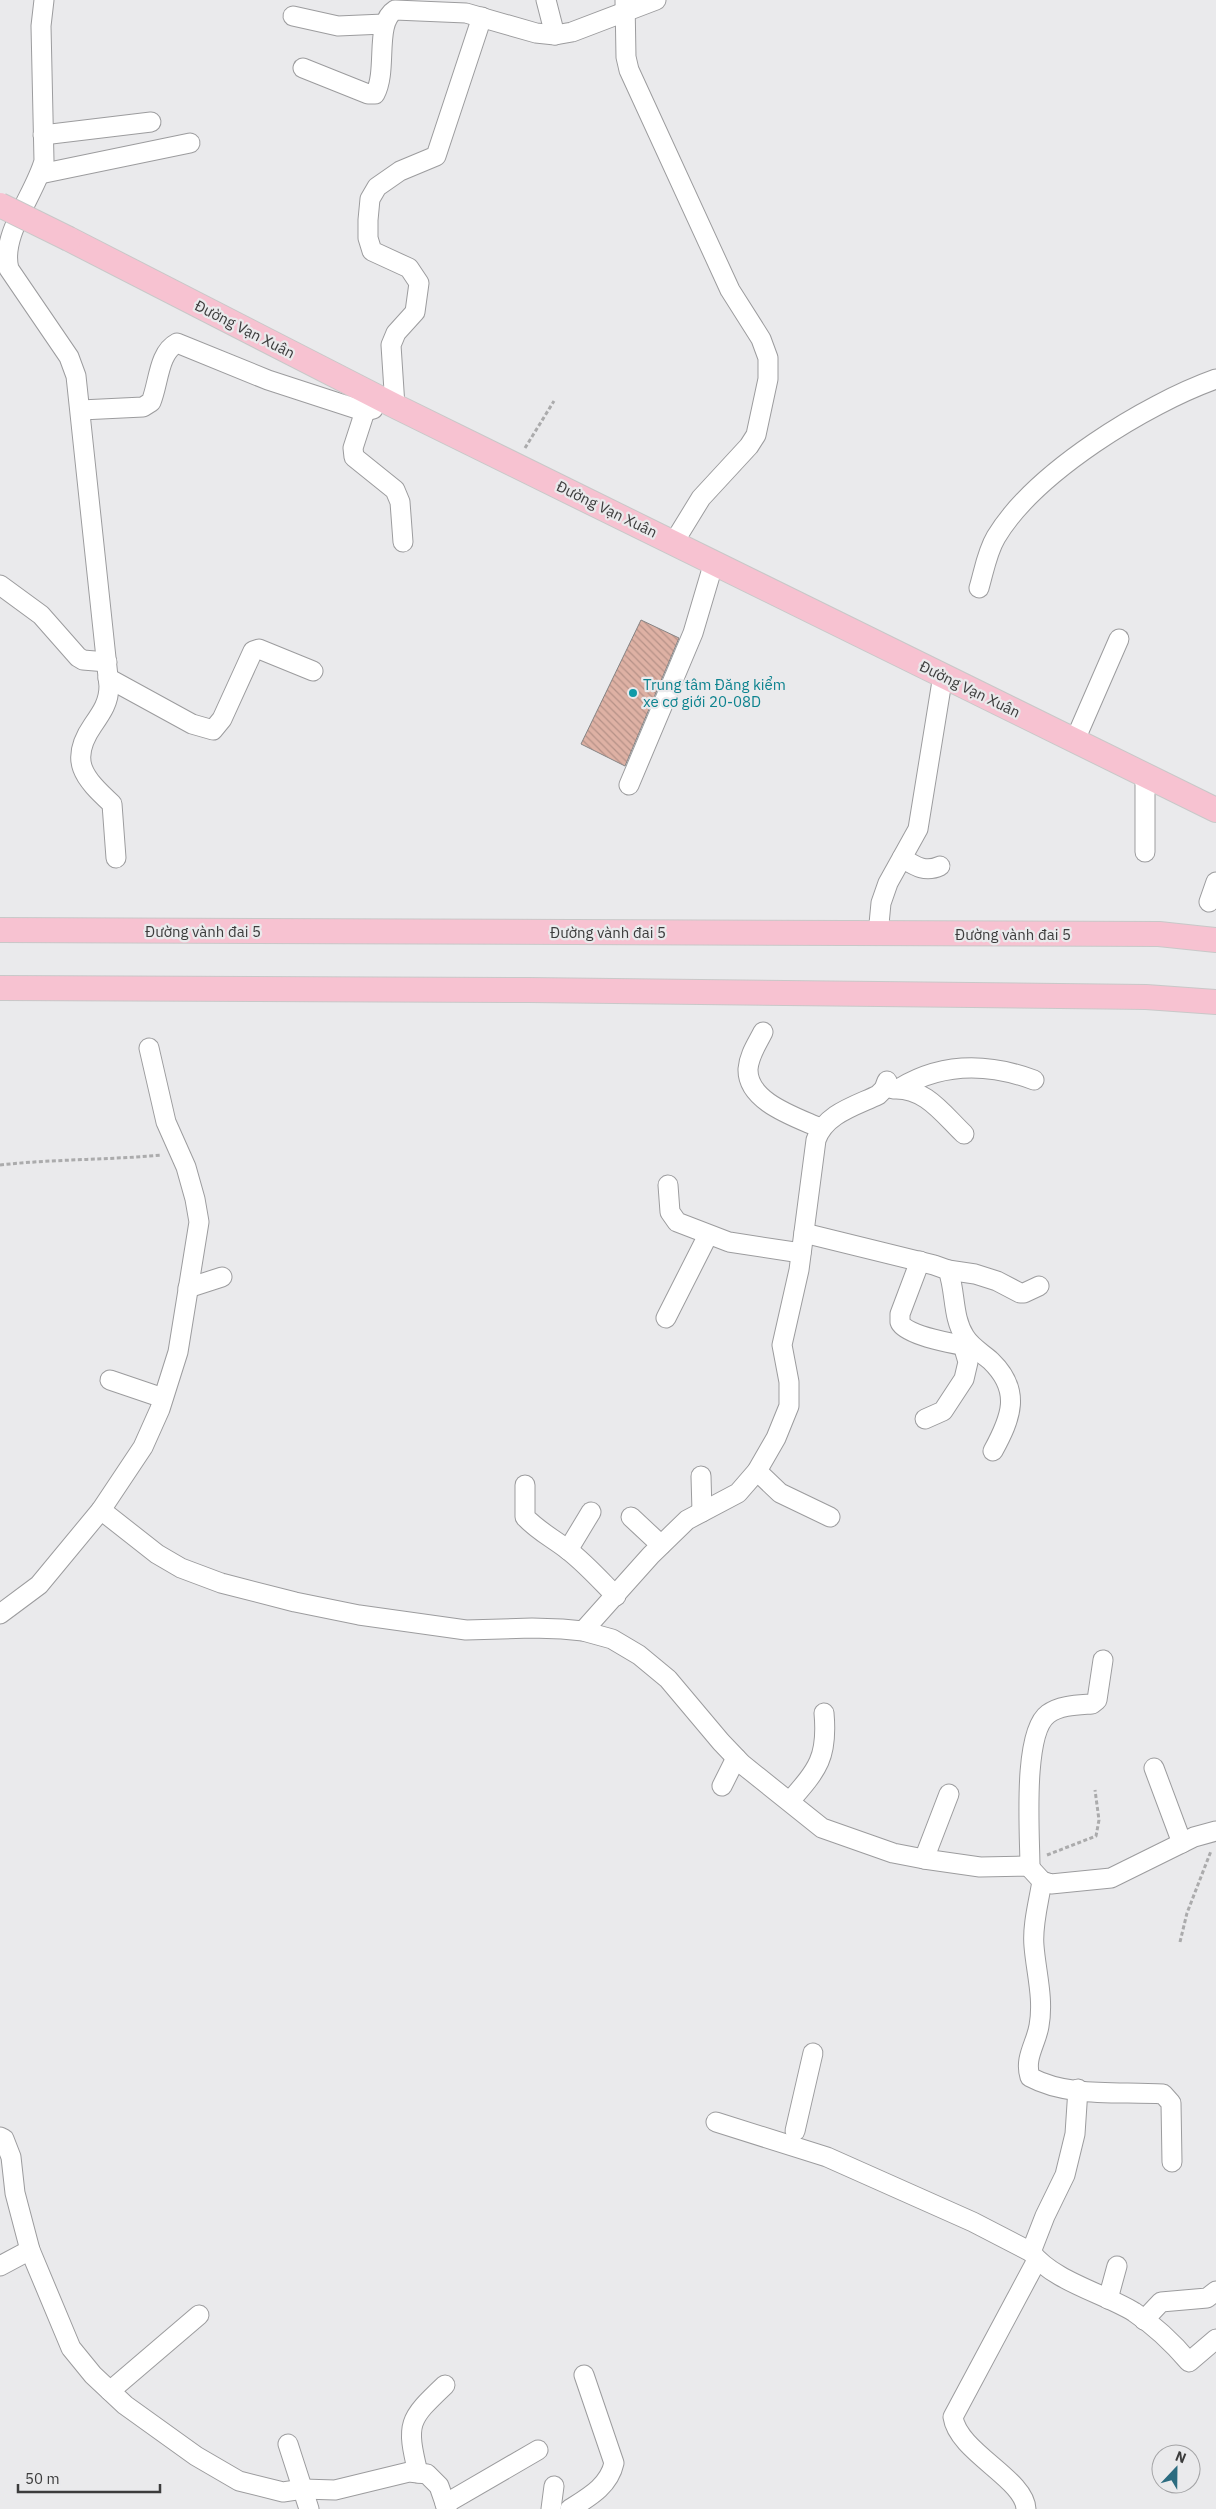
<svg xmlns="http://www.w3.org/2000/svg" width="1216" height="2509" viewBox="0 0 1216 2509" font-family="'IBM Plex Sans',sans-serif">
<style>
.building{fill:url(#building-back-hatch);stroke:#868484}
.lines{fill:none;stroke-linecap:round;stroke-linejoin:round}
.minor-casing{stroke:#9c9c9e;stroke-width:21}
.major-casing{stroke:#c8c8c8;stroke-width:26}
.path{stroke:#ababac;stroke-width:3;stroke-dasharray:4 2.5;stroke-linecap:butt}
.minor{stroke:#fff;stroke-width:19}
.major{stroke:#f7c2d1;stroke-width:24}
.major-bridge-casing{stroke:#c8c8c8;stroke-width:26;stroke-linecap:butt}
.major-bridge{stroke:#f7c2d1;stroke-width:24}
.culture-dot{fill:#0f9aa8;stroke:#eaeaec;stroke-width:2}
.labels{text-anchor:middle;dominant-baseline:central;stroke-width:4.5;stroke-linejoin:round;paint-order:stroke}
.street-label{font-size:15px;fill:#3c3c3c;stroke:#eaeaec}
.culture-label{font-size:15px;fill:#0d838f;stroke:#eaeaec;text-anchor:start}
</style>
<defs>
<pattern id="building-back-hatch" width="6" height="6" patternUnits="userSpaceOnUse" patternTransform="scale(1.25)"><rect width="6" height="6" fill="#deb1a4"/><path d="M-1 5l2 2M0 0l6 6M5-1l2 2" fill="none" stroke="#b59187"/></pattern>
</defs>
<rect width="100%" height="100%" fill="#eaeaec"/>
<polygon class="building" points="641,620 679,638 625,766 581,744"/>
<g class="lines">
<defs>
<g id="minor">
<path d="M 44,0 L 41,26 L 44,161 C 35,194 0,235 9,269 L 69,357 L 76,376 L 109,686 C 109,702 102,712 93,725 C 68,761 84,778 112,804 L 116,858"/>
<polyline points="546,0 555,35"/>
<polyline points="625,0 626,57 629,70 730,290 761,339 768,358 768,379 756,435 749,446 701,498 674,542"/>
<polyline points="293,16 338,26 384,24"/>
<path d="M 303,68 L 368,94 L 375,94 C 388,70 374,23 395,10 L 466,13 L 536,33 L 555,35 L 572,32 L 656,0"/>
<polyline points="43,135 151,122"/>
<polyline points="40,174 190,143"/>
<polyline points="395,406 391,345 396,333 415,312 419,283 409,268 372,251 368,238 368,220 370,199 377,187 400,171 436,156 482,17"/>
<path d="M 81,410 L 143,407 L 151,402 C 159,383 158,353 177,343 L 268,380 L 357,409 L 365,411 L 373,409 L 375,402"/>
<polyline points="365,411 353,448 354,457 395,490 400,502 403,542"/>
<polyline points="0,585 41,615 78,657 83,660 107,662"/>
<path d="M 979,588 C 984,571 987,552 996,537 C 1035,472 1146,404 1216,379"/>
<polyline points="108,678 192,724 213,730 222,719 253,651 259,649 313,671"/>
<polyline points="1075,740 1119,639"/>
<polyline points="1145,775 1145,852"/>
<polyline points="629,785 693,633 714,562"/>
<path d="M 902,858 C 915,866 925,873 940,866"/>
<polyline points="1209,902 1216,882"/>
<polyline points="879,924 881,903 888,883 918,829 943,675"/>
<path d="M 763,1032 C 757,1044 749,1055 748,1069 C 747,1102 796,1117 820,1128"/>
<path d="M 900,1088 C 943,1062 988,1063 1034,1080"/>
<path d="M 893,1089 C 925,1087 943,1114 964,1134"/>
<polyline points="668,1185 670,1212 677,1222 729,1242 801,1253"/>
<path d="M 804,1233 L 934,1265 L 948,1270 C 956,1292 952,1317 965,1337 C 971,1347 982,1353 991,1361 C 1022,1391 1011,1418 993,1451"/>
<path d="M 920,1261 L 900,1314 C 900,1315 900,1321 900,1322 C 904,1336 960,1345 973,1347"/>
<polyline points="948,1270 975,1274 997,1281 1020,1293 1024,1293 1039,1286"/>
<polyline points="188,1288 222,1277"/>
<polyline points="666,1318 708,1235"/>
<polyline points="110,1380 163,1398"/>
<polyline points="925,1419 943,1411 964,1379 968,1362 963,1345"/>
<polyline points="757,1471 780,1493 830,1517"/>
<polyline points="701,1476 702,1512"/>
<path d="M 525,1485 L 525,1517 C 538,1531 554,1539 568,1550 C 586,1564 600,1580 616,1596"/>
<polyline points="101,1510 157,1554 181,1568 221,1583 295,1602 359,1615 466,1630 532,1628 562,1629 583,1631 612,1639 639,1655 668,1679 721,1742 742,1764 822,1828 893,1853 924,1859 980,1867 1025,1866 1030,1868 1042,1881 1051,1884 1111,1878 1194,1837 1216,1831"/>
<polyline points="631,1517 661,1545"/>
<polyline points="568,1550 591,1512"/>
<polyline points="0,1614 39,1585 101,1510 143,1447 160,1409 178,1352 199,1222 195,1199 186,1167 166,1122 149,1048"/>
<path d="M 583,1631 L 651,1555 L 687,1520 L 738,1493 L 757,1471 L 776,1438 L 789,1406 L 789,1382 L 782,1345 L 799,1270 L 816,1140 C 825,1114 855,1106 878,1095 L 884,1089 L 887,1081"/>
<polyline points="1154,1768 1182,1843"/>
<polyline points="722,1786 736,1758"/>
<path d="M 790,1801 C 818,1769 828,1757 824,1713"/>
<polyline points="924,1859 949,1794"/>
<path d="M 1030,1868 C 1030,1836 1022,1733 1048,1714 C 1060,1705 1078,1705 1092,1704 L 1097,1700 L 1103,1660"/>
<path d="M 1042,1881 C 1039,1901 1032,1925 1034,1946 C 1036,1972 1044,1999 1039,2026 C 1036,2044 1024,2058 1030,2077 C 1069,2098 1120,2091 1163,2094 L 1171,2103 L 1172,2162"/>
<path d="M 716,2122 L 827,2157 L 973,2222 L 1031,2252 C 1053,2281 1103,2293 1134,2312 C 1155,2326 1173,2343 1189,2362 L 1216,2339"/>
<polyline points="795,2131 813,2053"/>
<polyline points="0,2137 4,2139 11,2157 15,2193 30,2250 71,2348 93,2375 125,2405 196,2456 239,2481 283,2492 303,2489 335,2490 409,2472 427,2474 439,2486 447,2509"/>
<polyline points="1031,2252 1045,2216 1065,2175 1075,2134 1078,2089"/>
<polyline points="0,2266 30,2250"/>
<polyline points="1108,2299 1117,2266"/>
<polyline points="1144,2320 1161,2302 1207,2298 1216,2291"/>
<polyline points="110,2391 199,2315"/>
<polyline points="288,2444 309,2509"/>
<path d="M 418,2473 C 406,2423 408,2420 445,2385"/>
<polyline points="445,2504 538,2450"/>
<polyline points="551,2509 554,2486"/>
<path d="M 570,2509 C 589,2497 609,2486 614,2463 L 584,2375"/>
<path d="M 1026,2509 C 1025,2479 958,2452 953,2417 L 1037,2260"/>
</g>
<g id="major">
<polyline points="69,239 395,406 1216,810"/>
<polyline points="0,930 1159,934 1216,940"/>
<polyline points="0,988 529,990 1146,997 1216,1002"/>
</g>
</defs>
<use href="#minor" class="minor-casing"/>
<use href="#major" class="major-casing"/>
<g class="path">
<polyline points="525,448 554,401"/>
<path d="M 0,1165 C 54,1159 108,1160 162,1155"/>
<polyline points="1047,1855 1096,1836 1099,1820 1095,1790"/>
<polyline points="1180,1942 1187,1913 1211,1851"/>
</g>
<use href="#minor" class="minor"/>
<use href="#major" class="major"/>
<defs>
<polyline id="major-bridge" points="0,205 69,239"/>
</defs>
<use href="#major-bridge" class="major-bridge-casing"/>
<use href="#major-bridge" class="major-bridge"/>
</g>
<circle class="culture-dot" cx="633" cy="693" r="5"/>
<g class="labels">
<g class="street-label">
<text transform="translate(245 329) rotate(27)">Đường Vạn Xuân</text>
<text transform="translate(607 509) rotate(26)">Đường Vạn Xuân</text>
<text transform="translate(970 689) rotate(26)">Đường Vạn Xuân</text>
<text x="203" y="931">Đường vành đai 5</text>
<text x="608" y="932">Đường vành đai 5</text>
<text x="1013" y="934">Đường vành đai 5</text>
</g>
<g class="culture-label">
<text x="643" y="684">Trung tâm Đăng kiểm<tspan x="643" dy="17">xe cơ giới 20-08D</tspan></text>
</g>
</g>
<g transform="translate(1176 2469) rotate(22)"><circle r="24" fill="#eaeaec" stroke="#a4a4a6"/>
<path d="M0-4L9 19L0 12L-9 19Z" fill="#2c6c80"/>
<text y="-8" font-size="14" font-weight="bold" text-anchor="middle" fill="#3c3c3c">N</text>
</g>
<path d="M18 2484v8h142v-8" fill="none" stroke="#3c3c3c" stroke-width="2.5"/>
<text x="25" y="2484" font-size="15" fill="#3c3c3c" stroke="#eaeaec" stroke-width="4" paint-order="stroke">50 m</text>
</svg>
